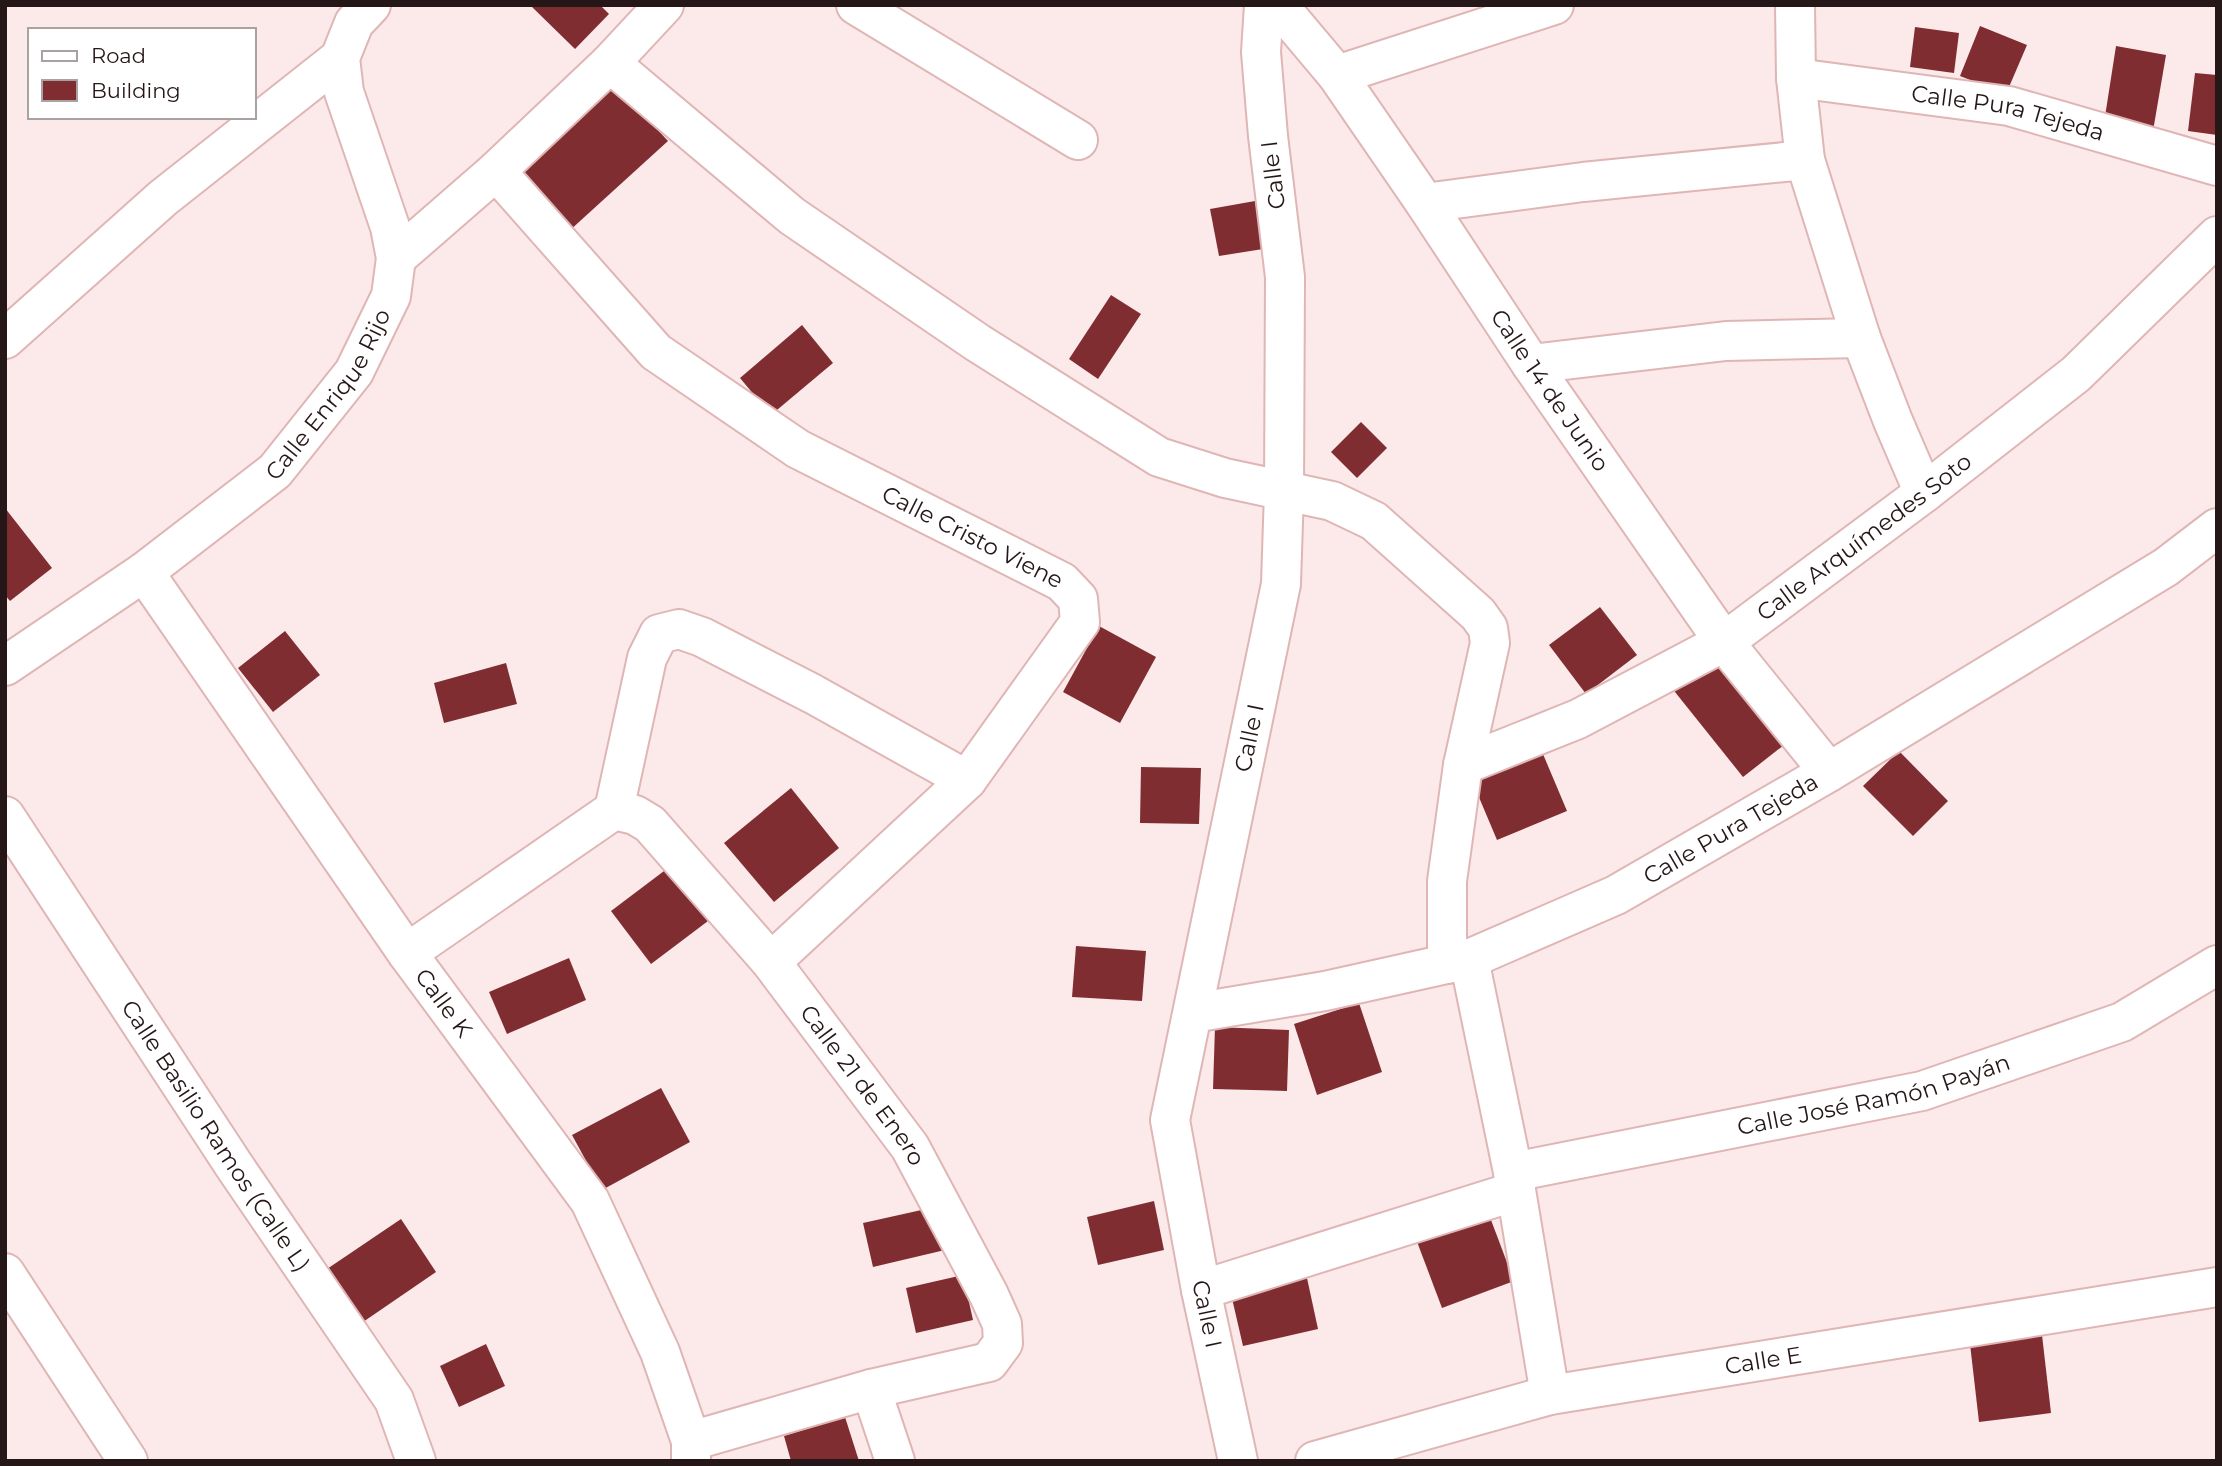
<svg xmlns="http://www.w3.org/2000/svg" width="2222" height="1466" viewBox="0 0 2222 1466" font-family="Montserrat,sans-serif">
<style>
.building{fill:#802d31}
.lines{fill:none;stroke-linecap:round;stroke-linejoin:round}
.minor-casing{stroke:#dfb6b5;stroke-width:42}
.minor{stroke:#fff;stroke-width:38}
.labels{text-anchor:middle;dominant-baseline:central;stroke-width:7;stroke-linejoin:round;paint-order:stroke}
.street-label{font-size:23px;fill:#251717;stroke:#fff}
</style>
<rect width="100%" height="100%" fill="#fbeae9"/>
<g class="building">
<polygon points="530,5 600,5 609,14 575,49"/>
<polygon points="1980,26 2027,45 2006,94 1960,76"/>
<polygon points="1915,27 1959,33 1954,73 1910,67"/>
<polygon points="2116,46 2166,55 2153,131 2104,123"/>
<polygon points="2195,73 2217,75 2217,135 2188,131"/>
<polygon points="615,84 668,141 568,232 516,174"/>
<polygon points="1255,201 1263,249 1219,256 1210,209"/>
<polygon points="1111,295 1141,314 1098,379 1069,359"/>
<polygon points="802,325 833,363 771,415 740,378"/>
<polygon points="1361,422 1387,448 1357,478 1331,452"/>
<polygon points="5,508 52,568 10,601 5,595"/>
<polygon points="1600,607 1637,655 1586,694 1549,645"/>
<polygon points="1099,626 1156,657 1120,723 1063,692"/>
<polygon points="285,631 320,675 273,712 238,668"/>
<polygon points="1711,655 1784,745 1743,777 1671,687"/>
<polygon points="506,663 517,704 444,723 434,683"/>
<polygon points="1540,747 1567,811 1497,840 1470,776"/>
<polygon points="1899,751 1948,801 1913,836 1863,786"/>
<polygon points="1141,767 1201,768 1199,824 1140,823"/>
<polygon points="791,788 839,848 774,902 724,843"/>
<polygon points="672,865 712,918 651,964 611,911"/>
<polygon points="1076,946 1146,951 1142,1001 1072,997"/>
<polygon points="569,958 586,1000 507,1034 489,992"/>
<polygon points="1359,1003 1382,1072 1317,1095 1294,1024"/>
<polygon points="1215,1027 1289,1030 1287,1091 1213,1089"/>
<polygon points="661,1088 690,1142 602,1190 572,1135"/>
<polygon points="1154,1201 1164,1250 1098,1265 1087,1217"/>
<polygon points="935,1207 945,1250 873,1267 863,1223"/>
<polygon points="1488,1212 1514,1281 1442,1308 1416,1239"/>
<polygon points="401,1219 436,1272 363,1322 327,1269"/>
<polygon points="963,1275 973,1320 916,1333 906,1288"/>
<polygon points="1307,1278 1318,1329 1243,1346 1231,1294"/>
<polygon points="2042,1335 2051,1413 1979,1422 1970,1344"/>
<polygon points="486,1344 505,1386 459,1407 440,1366"/>
<polygon points="845,1417 859,1461 791,1461 784,1436"/>
</g>
<g class="lines">
<defs>
<g id="minor">
<polyline points="856,5 1078,140"/>
<path id="s1" d="M 1278,5 L 1337,75 L 1425,203 L 1531,364 L 1724,642 L 1829,772"/>
<polyline points="1795,5 1796,78 1805,160 1861,338 1893,421 1924,493"/>
<polyline points="610,63 792,216 978,343 1159,457 1225,478 1332,501 1374,521 1478,614 1488,628 1490,643 1463,765 1447,881 1447,964"/>
<polyline points="1337,75 1554,5"/>
<path id="s2" d="M 1796,78 L 2009,106 L 2217,166"/>
<path id="s3" d="M 496,171 L 656,352 L 798,449 L 1062,582 L 1078,599 L 1080,622 L 967,780 L 771,962"/>
<polyline points="1425,203 1583,182 1805,160"/>
<polyline points="396,258 496,171 610,63 664,5"/>
<polyline points="5,339 163,198 340,58"/>
<polyline points="1531,364 1726,341 1861,338"/>
<path id="s4" d="M 144,572 L 407,953 L 590,1201 L 660,1352 L 691,1441 L 691,1461"/>
<path id="s5" d="M 5,666 L 144,572 L 275,471 L 354,372 L 391,296 L 396,258 L 390,227 L 344,92 L 340,58 L 354,23 L 371,5"/>
<path id="s6" d="M 1463,765 L 1578,719 L 1724,642 L 1924,493 L 2076,374 L 2217,236"/>
<polyline points="614,810 647,658 659,634 679,629 702,637 813,694 967,780"/>
<path id="s7" d="M 5,816 L 235,1167 L 394,1400 L 416,1461"/>
<path id="s8" d="M 407,953 L 614,810 L 635,815 L 650,824 L 771,962 L 910,1147 L 989,1295 L 1002,1324 L 1003,1343 L 989,1362 L 871,1389 L 691,1441"/>
<polyline points="1469,959 1513,1172 1550,1395"/>
<path id="s9" d="M 1193,1013 L 1325,991 L 1469,959 L 1616,895 L 1829,772 L 2166,567 L 2217,528"/>
<path id="s10" d="M 1513,1172 L 1922,1091 L 2122,1022 L 2217,965"/>
<polyline points="5,1273 128,1461"/>
<polyline points="1201,1290 1516,1191"/>
<polyline points="871,1389 895,1461"/>
<path id="s11" d="M 1238,1461 L 1201,1290 L 1170,1120 L 1281,584 L 1284,491 L 1285,277 L 1268,136 L 1261,52 L 1264,5"/>
<path id="s12" d="M 1315,1461 L 1550,1395 L 2217,1287"/>
</g>
</defs>
<use href="#minor" class="minor-casing"/>
<use href="#minor" class="minor"/>
</g>
<g class="labels">
<g class="street-label">
<text stroke="none"><textPath href="#s2" startOffset="215">Calle Pura Tejeda</textPath></text>
<text transform="translate(1273 175) rotate(-97)">Calle I</text>
<text stroke="none"><textPath href="#s5" startOffset="427">Calle Enrique Rijo</textPath></text>
<text stroke="none"><textPath href="#s1" startOffset="472">Calle 14 de Junio</textPath></text>
<text stroke="none"><textPath href="#s6" startOffset="464">Calle Arquímedes Soto</textPath></text>
<text stroke="none"><textPath href="#s3" startOffset="609">Calle Cristo Viene</textPath></text>
<text stroke="none"><textPath href="#s11" startOffset="738">Calle I</textPath></text>
<text stroke="none"><textPath href="#s9" startOffset="574">Calle Pura Tejeda</textPath></text>
<text stroke="none"><textPath href="#s4" startOffset="525">Calle K</textPath></text>
<text stroke="none"><textPath href="#s8" startOffset="628">Calle 21 de Enero</textPath></text>
<text stroke="none"><textPath href="#s10" startOffset="369">Calle José Ramón Payán</textPath></text>
<text stroke="none"><textPath href="#s7" startOffset="383">Calle Basilio Ramos (Calle L)</textPath></text>
<text transform="translate(1207 1314) rotate(78)">Calle I</text>
<text stroke="none"><textPath href="#s12" startOffset="460">Calle E</textPath></text>
</g>
</g>
<rect width="2222" height="1466" fill="none" stroke="#251717" stroke-width="14"/>
<rect x="28" y="28" width="228" height="91" fill="#ffffff" stroke="#a8a2a2" stroke-width="2"/>
<rect x="42" y="51" width="35" height="10" fill="#ffffff" stroke="#a8a2a2" stroke-width="2"/>
<text x="91" y="63" font-size="21" fill="#251717">Road</text>
<rect x="42" y="80" width="35" height="21" fill="#802d31" stroke="#a8a2a2" stroke-width="2"/>
<text x="91" y="98" font-size="21" fill="#251717">Building</text>
</svg>
